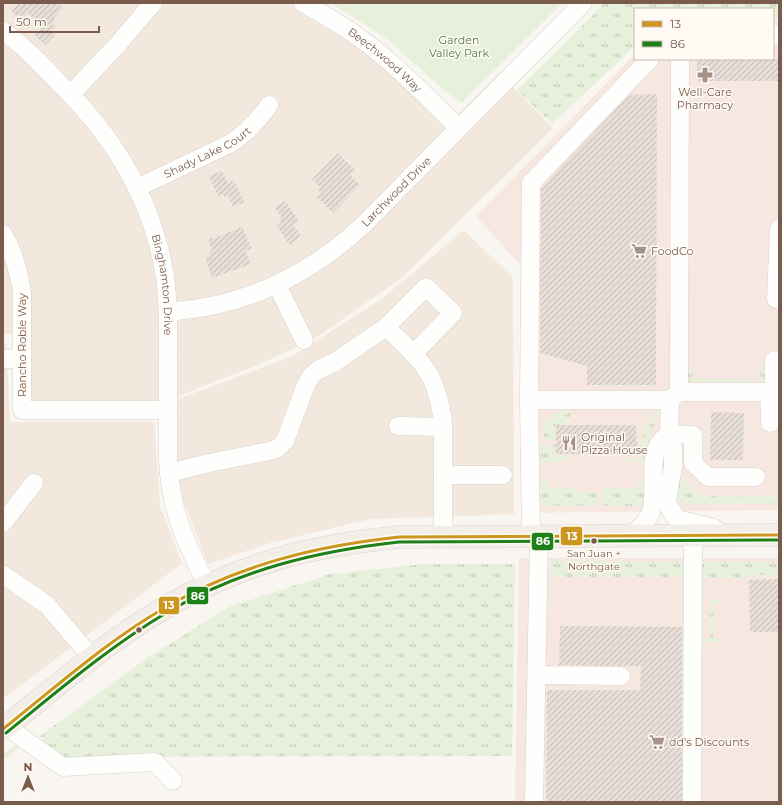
<svg xmlns="http://www.w3.org/2000/svg" width="782" height="805" viewBox="0 0 782 805" font-family="Montserrat,sans-serif">
<style>
.residential{fill:#f2e8de}
.commercial{fill:#f6e8e1}
.grass{fill:url(#grass-tufts)}
.green{fill:#e7f0db}
.building{fill:url(#building-hatch)}
.lines{fill:none;stroke-linecap:round;stroke-linejoin:round}
.minor-casing{stroke:#d7d1cb;stroke-width:19}
.major-casing{stroke:#dad1cc;stroke-width:23}
.minor{stroke:#fefefd;stroke-width:18}
.major{stroke:#f3eee8;stroke-width:22}
.bus-1-casing{stroke:#fffaf3;stroke-width:6}
.bus-2-casing{stroke:#fffaf3;stroke-width:6}
.bus-1{stroke:#cb971e;stroke-width:3}
.bus-2{stroke:#1e8019;stroke-width:3}
.bus-dot{fill:#7a5c4d;stroke:#fffaf3;stroke-width:1.5}
.labels{text-anchor:middle;dominant-baseline:central;stroke-width:3;stroke-linejoin:round;paint-order:stroke}
.bus-label{font-size:10px;fill:#7a5c4d;stroke:#fffaf3}
.park-label{font-size:11px;fill:#537a41;stroke:#fffaf3}
.street-label{font-size:11px;fill:#7a5c4d;stroke:#fffaf3}
.poi-label{font-size:11px;fill:#7a5c4d;stroke:#fffaf3;text-anchor:start}
.line-badge{stroke:#fffaf3;stroke-width:1.5}
.badge-label{font-size:11px;text-anchor:middle;font-weight:bold;fill:#fff}
</style>
<defs>
<pattern id="grass-tufts" width="24" height="20" patternUnits="userSpaceOnUse"><rect width="24" height="20" fill="#e7f0db"/><path d="M3 7l-1-3M5 7V3M7 7l1-3M15 17l-1-3M17 17v-4M19 17l1-3" fill="none" stroke="#c0c6b4"/></pattern>
<pattern id="building-hatch" width="6" height="6" patternUnits="userSpaceOnUse"><rect width="6" height="6" fill="#e6ded7"/><path d="M-1 1l2-2M0 6l6-6M5 7l2-2" fill="none" stroke="#bfb7b1"/></pattern>
</defs>
<rect width="100%" height="100%" fill="#f9f5f0"/>
<g class="residential">
<polygon points="3,3 319,3 456,116 499,73 553,128 403,277 314,339 260,364 173,398 145,402 27,402 28,334 3,334"/>
<polygon points="464,230 513,278 514,514 371,519 270,543 208,564 176,482 173,401 291,357 383,298"/>
<polygon points="3,343 6,343 10,422 154,422 160,506 182,563 3,699"/>
</g>
<g class="commercial">
<polygon points="773,23 779,23 779,510 521,513 522,267 476,216 635,54 635,59 773,59"/>
<polygon points="519,558 779,558 779,802 515,802"/>
</g>
<g class="grass">
<polygon points="603,3 779,3 779,19 773,19 773,9 635,9 635,46 552,124 517,90 592,16"/>
<polygon points="688,367 694,379 705,379 711,377 712,379 724,379 728,378 729,380 736,380 739,378 742,380 758,380 762,377 757,370 765,370 765,382 689,382 684,376"/>
<path d="M 570,406 L 570,421 L 566,421 L 566,424 L 555,425 L 555,455 L 566,455 L 566,461 L 545,462 L 537,456 L 537,444 L 553,447 L 554,440 L 545,438 C 537,419 556,414 570,406 Z"/>
<polygon points="659,411 650,435 648,457 643,462 624,461 624,459 642,459 643,424 653,422 654,412"/>
<polygon points="677,475 699,495 702,496 777,497 779,496 779,504 686,504 682,501 671,501"/>
<polygon points="545,477 548,478 550,488 575,488 575,493 600,493 600,505 541,506 541,481 542,478"/>
<polygon points="638,478 646,479 644,505 616,507 612,505 604,505 603,488 638,488"/>
<polygon points="551,561 683,562 683,577 551,577"/>
<polygon points="702,562 779,562 779,575 747,575 745,578 703,577"/>
<polygon points="423,564 515,564 512,756 59,757 40,736 150,656 229,607 330,574"/>
<polygon points="710,600 721,600 720,603 713,603 713,638 721,639 721,642 701,642 702,639 710,638"/>
<polygon points="23,739 27,742 3,760 3,754"/>
</g>
<polygon class="green" points="331,3 562,3 462,103 446,92 386,38"/>
<g class="building">
<polygon points="18,3 58,3 63,8 54,18 55,19 52,23 56,27 51,31 55,35 45,45 35,35 42,27 28,13 21,20 11,11"/>
<rect x="697" y="59" width="82" height="22"/>
<polygon points="657,94 656,385 587,385 587,366 540,353 541,189 562,165 630,95"/>
<polygon points="338,153 355,170 350,175 360,185 333,213 317,197 321,193 318,190 321,188 312,179"/>
<polygon points="222,171 228,183 234,181 244,202 233,207 228,196 225,198 223,194 218,196 209,176"/>
<polygon points="285,201 299,221 293,225 301,236 290,245 277,227 281,223 279,220 282,218 275,208"/>
<polygon points="242,227 252,249 245,251 251,264 212,278 205,257 210,255 209,252 212,251 208,239 220,236"/>
<polygon points="711,412 744,413 743,460 710,460"/>
<polygon points="556,425 636,425 637,454 556,454"/>
<polygon points="779,579 779,632 750,632 749,580"/>
<polygon points="560,626 682,627 682,802 546,802 547,690 640,690 641,666 559,665"/>
</g>
<g class="lines">
<defs>
<g id="minor">
<path id="s1" d="M 303,3 C 323,14 343,25 361,39 C 397,65 427,98 459,128"/>
<path id="s2" d="M 3,31 C 23,45 41,64 58,82 C 113,135 153,200 165,277 C 169,305 168,333 168,361 C 168,395 168,428 168,461 C 169,477 171,492 175,508 C 182,535 195,560 207,586"/>
<polyline points="773,34 779,35"/>
<polyline points="71,94 119,43 153,3"/>
<path id="s3" d="M 137,188 L 229,144 C 246,134 258,121 269,105"/>
<path d="M 3,234 C 14,252 19,272 22,293 L 22,410 L 168,410"/>
<polyline points="277,285 304,340"/>
<polyline points="776,299 779,229"/>
<path id="s4" d="M 168,312 C 185,310 203,308 220,304 C 275,291 322,263 363,225 L 583,3"/>
<path d="M 386,327 C 398,339 416,354 425,368 C 436,383 440,403 443,421 L 443,536"/>
<polyline points="3,359 22,359"/>
<polyline points="774,360 774,392"/>
<polyline points="679,392 680,59"/>
<polyline points="769,392 770,423"/>
<polyline points="529,400 670,400 679,392 779,392"/>
<polyline points="670,400 669,436 673,448 673,466 667,501 669,507 677,519 714,528"/>
<polyline points="398,426 443,427"/>
<polyline points="169,473 209,463 274,450 279,447 285,441 306,385 311,376 318,370 335,362 386,327 426,287 453,313 413,354"/>
<polyline points="443,475 503,475"/>
<polyline points="3,523 34,483"/>
<path d="M 631,535 C 639,529 647,522 651,512 C 658,493 644,447 668,436 C 674,433 686,435 693,435 L 693,463 L 708,477 L 756,477"/>
<polyline points="531,536 529,400 531,183 650,59"/>
<polyline points="3,575 8,578 47,605 92,658"/>
<polyline points="537,675 621,676"/>
<polyline points="6,726 63,767 155,762 173,781"/>
<polyline points="534,802 539,536"/>
<polyline points="692,802 693,535"/>
</g>
<path id="major" d="M 3,729 C 50,692 95,652 145,620 C 197,586 258,561 318,549 C 345,543 372,540 399,537 L 779,535"/>
</defs>
<use href="#minor" class="minor-casing"/>
<use href="#major" class="major-casing"/>
<use href="#minor" class="minor"/>
<use href="#major" class="major"/>
<defs>
<path id="bus-1" d="M 3,729 C 56,687 107,641 166,607 C 239,565 315,546 399,537 L 779,535"/>
<path id="bus-2" d="M 6,733 C 58,691 109,647 166,613 C 238,570 317,551 399,542 L 779,540"/>
</defs>
<use href="#bus-1" class="bus-1-casing"/>
<use href="#bus-2" class="bus-2-casing"/>
<use href="#bus-1" class="bus-1"/>
<use href="#bus-2" class="bus-2"/>
</g>
<defs>
<symbol id="pharmacy-bare" viewBox="-9 -9 18 18"><path d="M-2-6h4v4h4v4h-4v4h-4v-4h-4v-4h4Z" fill="#a69286" stroke="#fffaf3" stroke-width="2.5" paint-order="stroke"/></symbol>
<symbol id="supermarket-bare" viewBox="-9 -9 18 18"><path d="M-6-5.5h2.5l.6 2H6L4.5 2H-2.5L-4.4-4H-6ZM-1.5 3.2a1.3 1.3 0 1 0 .1 0ZM3 3.2a1.3 1.3 0 1 0 .1 0Z" fill="#a69286" stroke="#fffaf3" stroke-width="2.5" paint-order="stroke"/></symbol>
<symbol id="restaurant-bare" viewBox="-9 -9 18 18"><path d="M-5-6h1v4h1v-4h1v4h1v-4h1v5L-1.5 .5V6h-2V.5L-5-1ZM5-6V6H3V1.5H1.5Q1.5-4 5-6Z" fill="#a69286" stroke="#fffaf3" stroke-width="2.5" paint-order="stroke"/></symbol>
</defs>
<g fill-rule="evenodd">
<use href="#pharmacy-bare" x="694" y="64" width="22" height="22"/>
<use href="#supermarket-bare" x="628" y="240" width="22" height="22"/>
<use href="#restaurant-bare" x="558" y="432" width="22" height="22"/>
<use href="#supermarket-bare" x="646" y="731" width="22" height="22"/>
</g>
<g class="bus-dot">
<circle cx="594" cy="541" r="3.5"/>
<circle cx="139" cy="630" r="3.5"/>
</g>
<g class="labels">
<g class="bus-label">
<text x="594" y="553">San Juan +<tspan x="594" dy="13">Northgate</tspan></text>
</g>
<g class="park-label">
<text x="459" y="40">Garden<tspan x="459" dy="13">Valley Park</tspan></text>
</g>
<g class="street-label">
<text stroke="none"><textPath href="#s1" startOffset="100">Beechwood Way</textPath></text>
<text stroke="none"><textPath href="#s3" startOffset="79">Shady Lake Court</textPath></text>
<text stroke="none"><textPath href="#s4" startOffset="265">Larchwood Drive</textPath></text>
<text stroke="none"><textPath href="#s2" startOffset="309">Binghamton Drive</textPath></text>
<text transform="translate(22 345) rotate(-90)">Rancho Roble Way</text>
</g>
<g class="poi-label">
<text x="705" y="92" text-anchor="middle">Well-Care<tspan x="705" dy="13">Pharmacy</tspan></text>
<text x="651" y="251">FoodCo</text>
<text x="581" y="437">Original<tspan x="581" dy="13">Pizza House</tspan></text>
<text x="669" y="742">dd's Discounts</text>
</g>
</g>
<g class="line-badge">
<rect x="560" y="526" width="23" height="20" rx="4" fill="#cb971e"/>
<rect x="531" y="532" width="23" height="19" rx="4" fill="#1e8019"/>
<rect x="186" y="586" width="23" height="19" rx="4" fill="#1e8019"/>
<rect x="158" y="596" width="22" height="19" rx="4" fill="#cb971e"/>
</g>
<g class="badge-label">
<text x="572" y="540">13</text>
<text x="543" y="545">86</text>
<text x="198" y="600">86</text>
<text x="169" y="609">13</text>
</g>
<rect width="782" height="805" fill="none" stroke="#7a5c4d" stroke-width="8"/>
<rect x="634" y="8" width="140" height="52" fill="#fffaf3" stroke="#cabbb1"/>
<rect x="642" y="21" width="20" height="6" fill="#cb971e" stroke="#cabbb1"/>
<text x="670" y="28" font-size="12" fill="#7a5c4d">13</text>
<rect x="642" y="41" width="20" height="6" fill="#1e8019" stroke="#cabbb1"/>
<text x="670" y="48" font-size="12" fill="#7a5c4d">86</text>
<g transform="translate(28 777)" stroke="#fffaf3" stroke-width="3" paint-order="stroke">
<path d="M0-3L7 15L0 10L-7 15Z" fill="#7a5c4d"/>
<text y="-6" font-size="11" font-weight="bold" text-anchor="middle" fill="#7a5c4d">N</text>
</g>
<path d="M10 26v6h89v-6" fill="none" stroke="#7a5c4d" stroke-width="2"/>
<text x="16" y="26" font-size="12" fill="#7a5c4d" stroke="#fffaf3" stroke-width="3" paint-order="stroke">50 m</text>
</svg>
